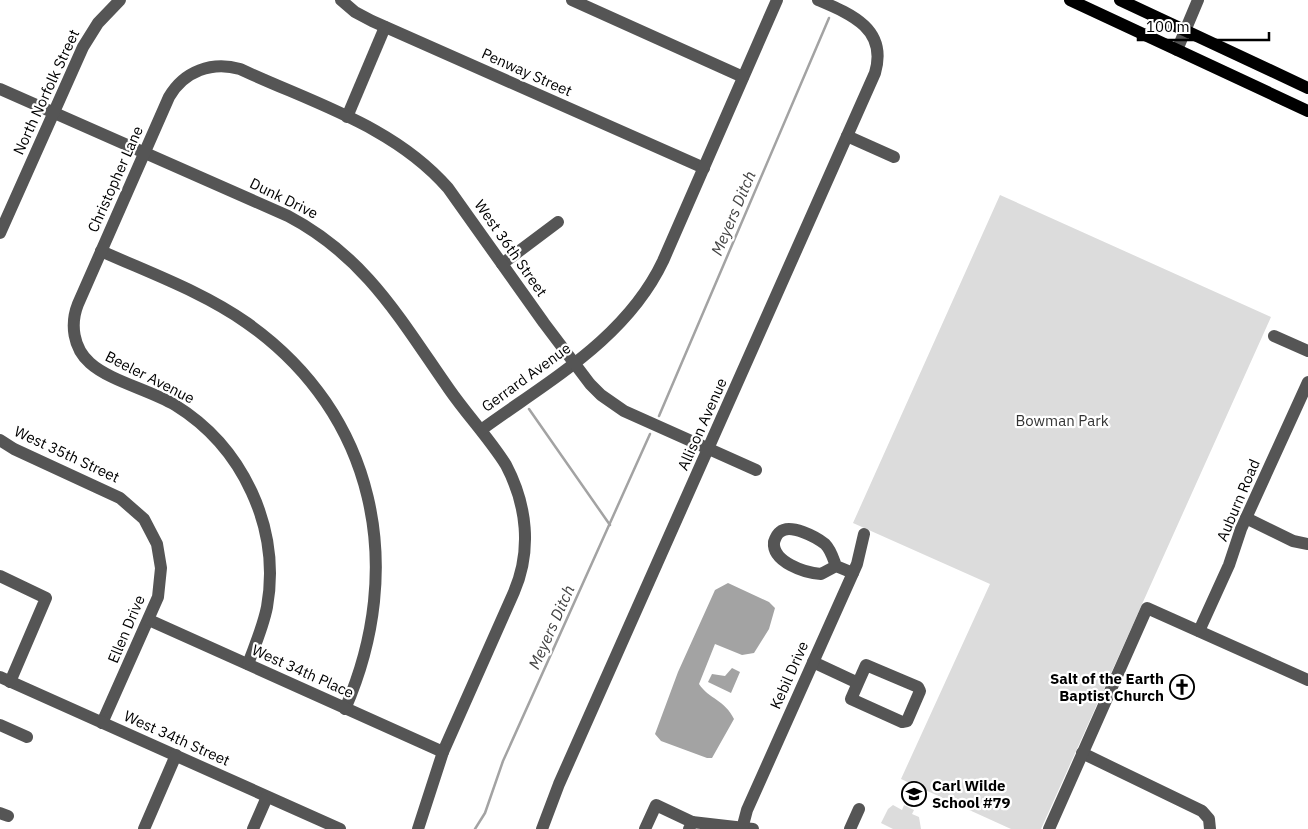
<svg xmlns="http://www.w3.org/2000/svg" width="1308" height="829" viewBox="0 0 1308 829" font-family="'IBM Plex Sans',sans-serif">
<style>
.green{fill:#dcdcdc}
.water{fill:#a3a3a3}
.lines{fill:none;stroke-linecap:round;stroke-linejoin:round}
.stream{stroke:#a3a3a3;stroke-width:2.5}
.minor{stroke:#555;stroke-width:12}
.major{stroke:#000;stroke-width:12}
.labels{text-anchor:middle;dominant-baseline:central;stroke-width:4.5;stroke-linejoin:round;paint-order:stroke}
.street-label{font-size:15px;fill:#000;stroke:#fff}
.park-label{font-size:15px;fill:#333;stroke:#fff}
.poi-label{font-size:15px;font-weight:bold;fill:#000;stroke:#fff;text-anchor:end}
.water-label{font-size:16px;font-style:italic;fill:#444;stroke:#fff}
</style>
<rect width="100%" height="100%" fill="#fff"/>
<g class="green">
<polygon points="1000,195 1271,317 1041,829 1011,829 901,779 990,584 853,523"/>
<polygon points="893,805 902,810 904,805 914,810 912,814 919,817 921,829 893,829 881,823 888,809"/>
</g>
<g class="water">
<path d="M 728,583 L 769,602 L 775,608 L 769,629 L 754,653 L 742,655 L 715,644 L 699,684 C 709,699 725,700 734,719 L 712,758 L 707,758 L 661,741 L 655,734 L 678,672 L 715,590 Z"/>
<polygon points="732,668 740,672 731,693 708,682 712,674 725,676"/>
</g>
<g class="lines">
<g class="stream">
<polyline points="529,409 610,525"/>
<polyline points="659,416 829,18"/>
<polyline points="475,829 485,813 503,761 650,434"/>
</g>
<g class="minor">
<polyline points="341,0 355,12 372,21 704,168"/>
<polyline points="572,0 743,77"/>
<polyline points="1177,50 1198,0"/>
<path d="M 0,89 L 288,216 C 366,257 400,319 449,389 C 467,415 489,438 506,465 C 527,505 532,550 514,592 L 443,752 L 418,829"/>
<polyline points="347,117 385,27"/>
<polyline points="847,136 894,157"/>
<polyline points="0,233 83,47 98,23 120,0"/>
<path d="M 101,251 C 150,273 203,292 247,323 C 376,414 407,567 345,709"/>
<polyline points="502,264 558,222"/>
<polyline points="1274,336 1308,351"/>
<path d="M 481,430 C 548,381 626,339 663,261 L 777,0"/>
<polyline points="0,440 14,449 120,498 144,519 157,544 161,568 158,597 102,723"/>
<polyline points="1246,518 1293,541 1308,544"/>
<path d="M 836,566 L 821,574 C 805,573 772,562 774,542 C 775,539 777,534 780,532 C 790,523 816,537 825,544 C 831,550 833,558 836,566 L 853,573"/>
<polyline points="0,576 46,598 10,682"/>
<polyline points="149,620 443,752"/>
<polyline points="1199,631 1229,565 1241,529 1308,382"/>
<polyline points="813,662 858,683 866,665 918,687 920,691 907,721 902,722 851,699 858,683"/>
<path d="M 248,664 C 255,645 263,627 267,607 C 281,528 243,447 175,405 C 150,390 110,381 90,363 C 73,348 70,324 78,304 L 169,97 C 184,71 212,61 240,69 C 313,103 394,126 448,188 L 544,323 L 590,384 L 601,395 L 624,411 L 756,470"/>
<polyline points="0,677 340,829"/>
<polyline points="0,725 27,737"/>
<polyline points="1082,753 1202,811 1209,819 1210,829"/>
<polyline points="0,813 8,816"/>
<polyline points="692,822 753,829"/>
<polyline points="144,829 176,755"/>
<polyline points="253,829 267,797"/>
<path d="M 542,829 L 559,784 L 875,73 C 888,29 851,14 818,0"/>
<polyline points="645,829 656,805 692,822 689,829"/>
<polyline points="742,829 747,810 857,564 864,534"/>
<polyline points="850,829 859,809"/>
<polyline points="1049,829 1147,608 1308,680"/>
</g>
<g class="major">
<polyline points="1070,0 1308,111"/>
<polyline points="1120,0 1308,88"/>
</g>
</g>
<defs>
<symbol id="church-ring" viewBox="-11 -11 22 22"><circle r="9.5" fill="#fff" stroke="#000" stroke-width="1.5"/><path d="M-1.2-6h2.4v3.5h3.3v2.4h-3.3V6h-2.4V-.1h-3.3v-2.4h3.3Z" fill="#000"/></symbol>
<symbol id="school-ring" viewBox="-11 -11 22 22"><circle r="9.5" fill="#fff" stroke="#000" stroke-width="1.5"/><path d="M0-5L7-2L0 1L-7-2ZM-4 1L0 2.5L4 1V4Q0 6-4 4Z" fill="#000"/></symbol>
</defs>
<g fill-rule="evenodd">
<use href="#church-ring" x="1168" y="673" width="28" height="28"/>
<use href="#school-ring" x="900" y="780" width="28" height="28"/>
</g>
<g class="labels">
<g class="street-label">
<text transform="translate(527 72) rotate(24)">Penway Street</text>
<text transform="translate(46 92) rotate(-65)">North Norfolk Street</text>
<text transform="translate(115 179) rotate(-66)">Christopher Lane</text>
<text transform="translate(284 198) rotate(26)">Dunk Drive</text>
<text transform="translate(511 248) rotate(55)">West 36th Street</text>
<text transform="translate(150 377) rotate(27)">Beeler Avenue</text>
<text transform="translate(526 377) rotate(-36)">Gerrard Avenue</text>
<text transform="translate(702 424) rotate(-66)">Allison Avenue</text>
<text transform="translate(67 454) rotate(25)">West 35th Street</text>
<text transform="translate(1238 500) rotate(-67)">Auburn Road</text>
<text transform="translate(126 629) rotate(-67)">Ellen Drive</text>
<text transform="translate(303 671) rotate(24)">West 34th Place</text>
<text transform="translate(789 675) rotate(-66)">Kebil Drive</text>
<text transform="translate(177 738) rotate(24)">West 34th Street</text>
</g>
<g class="park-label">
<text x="1062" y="420">Bowman Park</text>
</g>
<g class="poi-label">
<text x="1164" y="678">Salt of the Earth<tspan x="1164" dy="17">Baptist Church</tspan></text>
<text x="932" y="785" text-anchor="start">Carl Wilde<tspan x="932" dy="17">School #79</tspan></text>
</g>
<g class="water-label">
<text transform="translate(733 213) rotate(-67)">Meyers Ditch</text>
<text transform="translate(551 627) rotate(-66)">Meyers Ditch</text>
</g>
</g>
<path d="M1138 32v8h131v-8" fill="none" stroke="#000000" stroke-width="2.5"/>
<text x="1146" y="32" font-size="15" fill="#000000" stroke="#ffffff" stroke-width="4" paint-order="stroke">100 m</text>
</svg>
